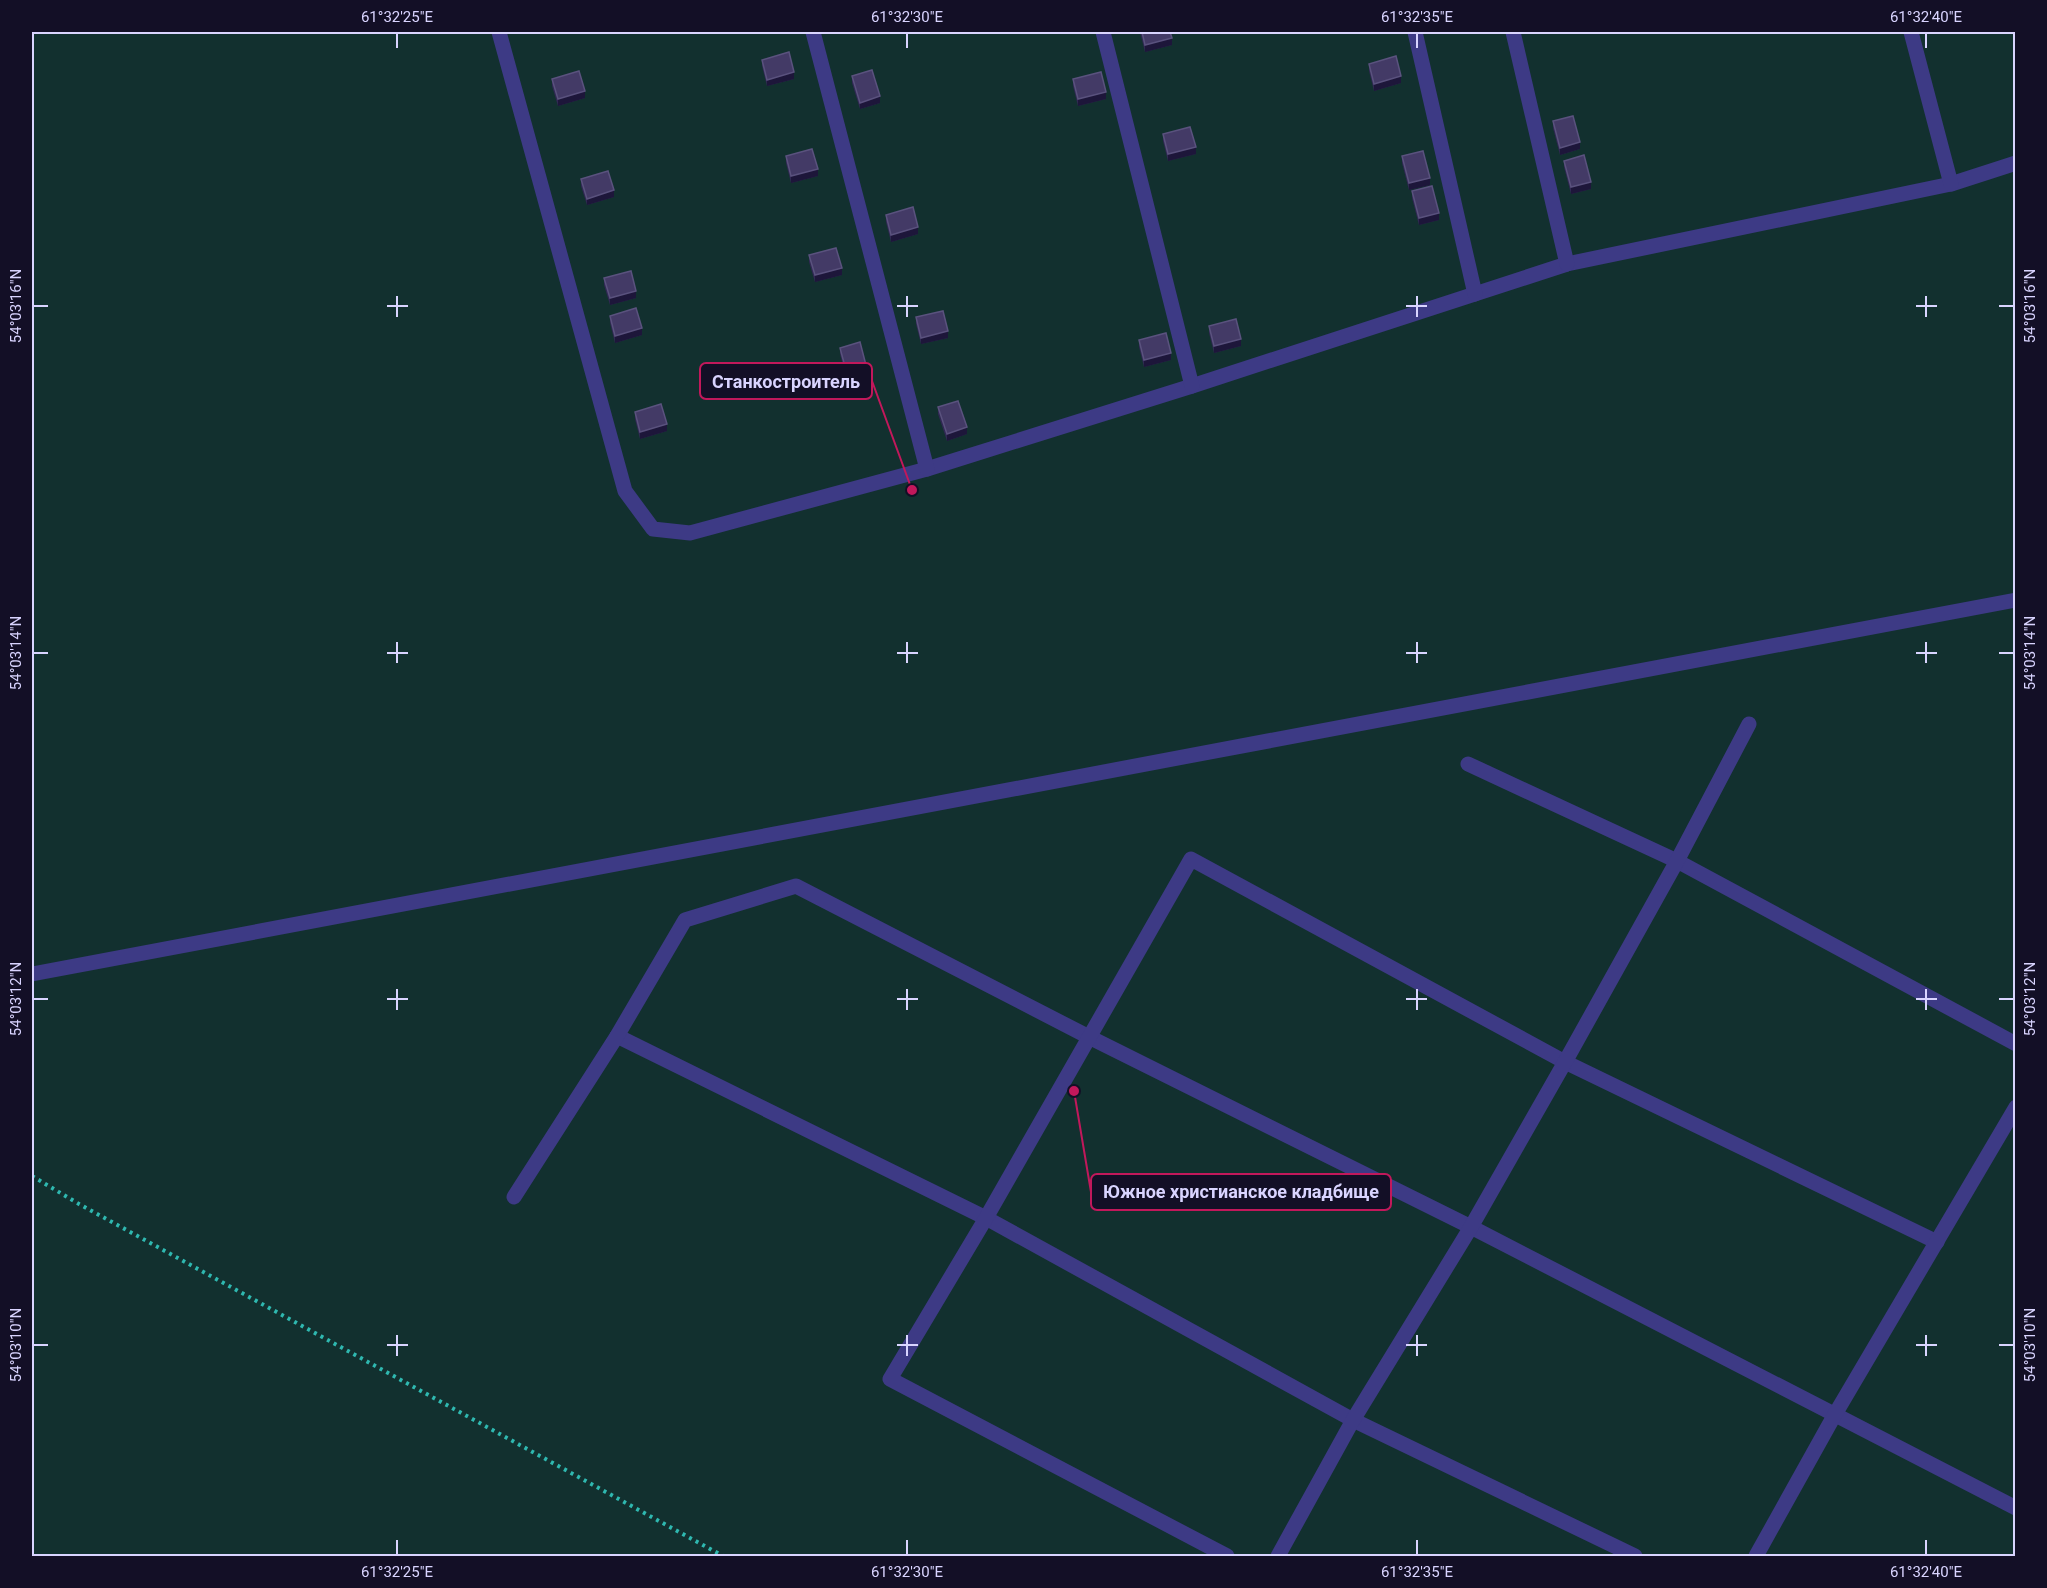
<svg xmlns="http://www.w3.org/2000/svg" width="2047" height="1588" viewBox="0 0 2047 1588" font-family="Roboto,sans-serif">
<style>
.green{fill:#12302f}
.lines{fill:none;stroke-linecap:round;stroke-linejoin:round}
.path{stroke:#2fb8b0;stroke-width:4;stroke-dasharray:3 4.5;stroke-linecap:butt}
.minor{stroke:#3d3a85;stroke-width:15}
.wall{fill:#312854}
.shaded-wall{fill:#1d163a}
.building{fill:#433a66;stroke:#5a527e;stroke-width:1.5}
.ticks{fill:none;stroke:#d9d4ff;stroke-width:2}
.leader{fill:none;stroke:#c2185b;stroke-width:2}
.callout-dot{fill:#c2185b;stroke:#130f26;stroke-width:2}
.callout{fill:#130f26;stroke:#c2185b;stroke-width:2}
.callout-label{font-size:18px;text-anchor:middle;font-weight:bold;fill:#d9d4ff}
.neatline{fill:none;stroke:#d9d4ff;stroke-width:2}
.ticks-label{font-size:15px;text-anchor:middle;fill:#d9d4ff}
</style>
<rect width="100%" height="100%" fill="#130f26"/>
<rect class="green" x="32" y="32" width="1983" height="1524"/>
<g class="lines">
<polyline class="path" points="32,1176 79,1204 723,1556"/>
<g class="minor">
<polyline points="499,32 625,491 653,529 690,533 927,469 1192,386 1567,264 1951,184 2016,163"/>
<polyline points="813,32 927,469"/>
<polyline points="1103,32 1192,386"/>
<polyline points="1415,32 1475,294"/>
<polyline points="1513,32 1567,264"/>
<polyline points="1911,32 1951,184"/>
<polyline points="1468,764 1677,861 2016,1044"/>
<polyline points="32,974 2016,600"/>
<polyline points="617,1036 986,1218 1353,1420 1635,1556"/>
<polyline points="514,1197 617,1036 685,920 796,886 1089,1037 1471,1227 2016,1508"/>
<polyline points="1227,1556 890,1379 986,1218 1191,859 1565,1062 1937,1242"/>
<polyline points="1278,1556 1353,1420 1471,1227 1565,1062 1677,861 1749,724"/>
<polyline points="1756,1556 1834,1416 2016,1107"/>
</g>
</g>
<g class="wall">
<polygon points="1140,32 1170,32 1172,45 1145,52"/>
<polygon points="762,60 794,79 767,86 762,66"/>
<polygon points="1369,64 1401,83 1374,91 1369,71"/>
<polygon points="852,76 880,103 860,109 852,83"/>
<polygon points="552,79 585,98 558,106 552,86"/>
<polygon points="1073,79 1106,99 1078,106 1073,86"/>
<polygon points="1553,121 1580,149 1560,155 1553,128"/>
<polygon points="1163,134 1196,154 1168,161 1163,141"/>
<polygon points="786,156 818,176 791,183 786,163"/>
<polygon points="1402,156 1430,185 1409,190 1402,163"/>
<polygon points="1564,161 1591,189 1571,194 1564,167"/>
<polygon points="581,179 614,197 587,205 581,186"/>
<polygon points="1412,191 1439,220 1419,225 1412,198"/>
<polygon points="886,215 918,234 891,242 886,222"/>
<polygon points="809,255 842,275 815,282 809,262"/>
<polygon points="604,278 636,298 610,305 604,285"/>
<polygon points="610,316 642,335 615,343 610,323"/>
<polygon points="916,317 948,338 921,344 916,324"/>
<polygon points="1209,326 1241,346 1214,353 1209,333"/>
<polygon points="1139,340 1171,360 1144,367 1139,347"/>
<polygon points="840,348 867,376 847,381 840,354"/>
<polygon points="938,407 967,434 947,441 938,414"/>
<polygon points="635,412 667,431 640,439 635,419"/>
</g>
<g class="shaded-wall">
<polygon points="1172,38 1172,45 1145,52 1145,45"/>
<polygon points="794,72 794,79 767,86 767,80"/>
<polygon points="1401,76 1401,83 1374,91 1374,84"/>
<polygon points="585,91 585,98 558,106 558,99"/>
<polygon points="1106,92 1106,99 1078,106 1078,99"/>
<polygon points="880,96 880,103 860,109 860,103"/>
<polygon points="1580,142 1580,149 1560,155 1560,148"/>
<polygon points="1196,147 1196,154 1168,161 1168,154"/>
<polygon points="818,169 818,176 791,183 791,176"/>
<polygon points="1430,178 1430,185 1409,190 1409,183"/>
<polygon points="1591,182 1591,189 1571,194 1571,187"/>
<polygon points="614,190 614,197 587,205 587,199"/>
<polygon points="1439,213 1439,220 1419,225 1419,218"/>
<polygon points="918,227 918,234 891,242 891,235"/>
<polygon points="842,268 842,275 815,282 815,275"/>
<polygon points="636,291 636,298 610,305 610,298"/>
<polygon points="642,328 642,335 615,343 615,336"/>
<polygon points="948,331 948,338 921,344 921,338"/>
<polygon points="1241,339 1241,346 1214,353 1214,346"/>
<polygon points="1171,353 1171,360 1144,367 1144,360"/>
<polygon points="867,369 867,376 847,381 847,374"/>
<polygon points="667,424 667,431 640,439 640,432"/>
<polygon points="967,427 967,434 947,441 947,434"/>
</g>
<g class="building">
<polygon points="1142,32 1170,32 1172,38 1145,45"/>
<polygon points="789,52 794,72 767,80 762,60"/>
<polygon points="1396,56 1401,76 1374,84 1369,64"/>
<polygon points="872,70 880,96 860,103 852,76"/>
<polygon points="579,71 585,91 558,99 552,79"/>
<polygon points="1101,72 1106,92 1078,99 1073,79"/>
<polygon points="1573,116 1580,142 1560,148 1553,121"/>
<polygon points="1190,127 1196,147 1168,154 1163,134"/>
<polygon points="812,149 818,169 791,176 786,156"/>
<polygon points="1423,151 1430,178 1409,183 1402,156"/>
<polygon points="1584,155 1591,182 1571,187 1564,161"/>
<polygon points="608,171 614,190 587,199 581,179"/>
<polygon points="1432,186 1439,213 1419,218 1412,191"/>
<polygon points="913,207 918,227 891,235 886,215"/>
<polygon points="836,248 842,268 815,275 809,255"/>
<polygon points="631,271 636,291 610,298 604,278"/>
<polygon points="636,308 642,328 615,336 610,316"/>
<polygon points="943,311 948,331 921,338 916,317"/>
<polygon points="1236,319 1241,339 1214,346 1209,326"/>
<polygon points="1166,333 1171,353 1144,360 1139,340"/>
<polygon points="860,342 867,369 847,374 840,348"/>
<polygon points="958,401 967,427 947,434 938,407"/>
<polygon points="661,404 667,424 640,432 635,412"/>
</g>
<path class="ticks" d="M 397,33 L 397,48M 907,33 L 907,48M 1417,33 L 1417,48M 1926,33 L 1926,48M 397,296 L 397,317M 907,296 L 907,317M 1417,296 L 1417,317M 1926,296 L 1926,317M 33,306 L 48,306M 387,306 L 408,306M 897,306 L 918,306M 1406,306 L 1427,306M 1916,306 L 1937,306M 1999,306 L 2014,306M 397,642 L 397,663M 907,642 L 907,663M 1417,642 L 1417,663M 1926,642 L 1926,663M 33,653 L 48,653M 387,653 L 408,653M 897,653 L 918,653M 1406,653 L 1427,653M 1916,653 L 1937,653M 1999,653 L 2014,653M 397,989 L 397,1010M 907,989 L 907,1010M 1417,989 L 1417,1010M 1926,989 L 1926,1010M 33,999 L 48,999M 387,999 L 408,999M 897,999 L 918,999M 1406,999 L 1427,999M 1916,999 L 1937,999M 1999,999 L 2014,999M 397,1335 L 397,1356M 907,1335 L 907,1356M 1417,1335 L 1417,1356M 1926,1335 L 1926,1356M 33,1345 L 48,1345M 387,1345 L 408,1345M 897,1345 L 918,1345M 1406,1345 L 1427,1345M 1916,1345 L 1937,1345M 1999,1345 L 2014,1345M 397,1540 L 397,1555M 907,1540 L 907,1555M 1417,1540 L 1417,1555M 1926,1540 L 1926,1555"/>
<path class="leader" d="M912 490L872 381M1074 1091L1091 1192"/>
<g class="callout-dot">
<circle cx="912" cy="490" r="6"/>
<circle cx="1074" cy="1091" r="6"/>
</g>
<g class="callout">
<rect x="700" y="363" width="172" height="36" rx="6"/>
<rect x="1091" y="1174" width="300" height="36" rx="6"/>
</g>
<g class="callout-label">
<text x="786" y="388">Станкостроитель</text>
<text x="1241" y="1198">Южное христианское кладбище</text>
</g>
<rect width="2047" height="1588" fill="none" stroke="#130f26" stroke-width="66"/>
<rect x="33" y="33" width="1981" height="1522" class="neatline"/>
<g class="ticks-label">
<text x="397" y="22">61°32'25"E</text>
<text x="907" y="22">61°32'30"E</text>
<text x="1417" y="22">61°32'35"E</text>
<text x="1926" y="22">61°32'40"E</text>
<text transform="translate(16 306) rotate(-90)" y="5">54°03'16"N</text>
<text transform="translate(2030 306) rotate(-90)" y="5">54°03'16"N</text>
<text transform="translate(16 653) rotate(-90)" y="5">54°03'14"N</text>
<text transform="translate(2030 653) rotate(-90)" y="5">54°03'14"N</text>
<text transform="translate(16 999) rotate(-90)" y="5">54°03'12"N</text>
<text transform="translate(2030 999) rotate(-90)" y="5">54°03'12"N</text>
<text transform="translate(16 1345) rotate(-90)" y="5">54°03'10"N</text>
<text transform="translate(2030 1345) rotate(-90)" y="5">54°03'10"N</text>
<text x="397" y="1577">61°32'25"E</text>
<text x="907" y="1577">61°32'30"E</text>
<text x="1417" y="1577">61°32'35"E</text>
<text x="1926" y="1577">61°32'40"E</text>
</g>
</svg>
